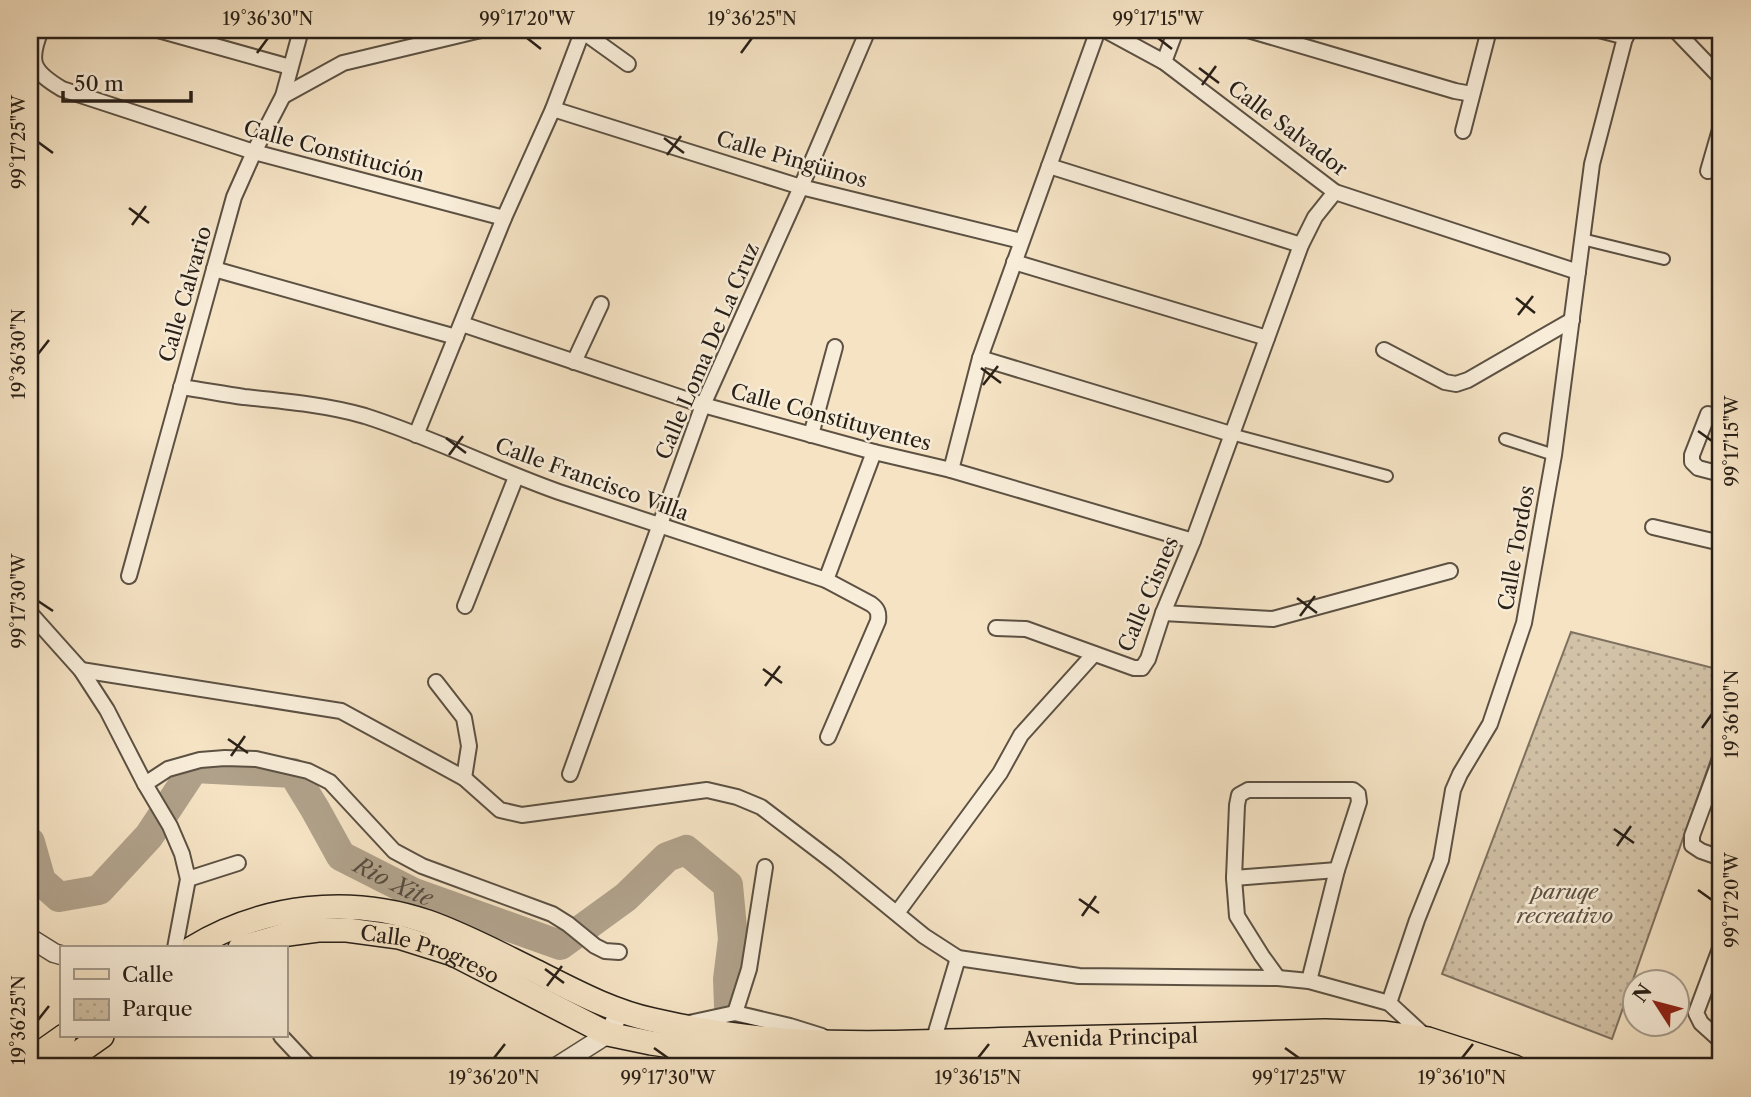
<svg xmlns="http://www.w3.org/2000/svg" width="1751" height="1097" viewBox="0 0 1751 1097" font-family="'Libre Caslon Text',serif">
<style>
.park{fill:url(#park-dots);stroke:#7e7160;stroke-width:2}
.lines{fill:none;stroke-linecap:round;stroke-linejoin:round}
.river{stroke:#b0a18a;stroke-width:30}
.pedestrian-casing{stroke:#5c5143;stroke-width:14}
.minor-casing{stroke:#5c5143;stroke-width:18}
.tertiary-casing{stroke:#5c5143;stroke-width:21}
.primary-casing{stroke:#292018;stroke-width:26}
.pedestrian{stroke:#f8edd9;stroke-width:10}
.minor{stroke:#f8edd9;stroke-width:14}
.tertiary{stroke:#f8edd9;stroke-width:18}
.primary{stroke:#f5e3c4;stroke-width:23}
.ticks{fill:none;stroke:#292018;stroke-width:2.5}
.labels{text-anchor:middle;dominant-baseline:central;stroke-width:5;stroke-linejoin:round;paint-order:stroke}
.street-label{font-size:21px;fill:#292018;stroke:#f8edd9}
.park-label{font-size:21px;font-style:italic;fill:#5c5143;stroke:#f8edd9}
.water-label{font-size:23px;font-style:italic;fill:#584d40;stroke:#f8edd9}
.neatline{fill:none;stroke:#292018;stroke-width:2.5}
.ticks-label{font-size:18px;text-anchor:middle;fill:#292018}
</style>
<defs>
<pattern id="park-dots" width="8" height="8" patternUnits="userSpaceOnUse" patternTransform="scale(1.75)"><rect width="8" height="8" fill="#d2c2a7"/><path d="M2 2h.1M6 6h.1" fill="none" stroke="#b4a68f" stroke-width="1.8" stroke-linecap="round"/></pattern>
</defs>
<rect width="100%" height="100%" fill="#f5e3c4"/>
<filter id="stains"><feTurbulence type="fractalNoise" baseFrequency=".00286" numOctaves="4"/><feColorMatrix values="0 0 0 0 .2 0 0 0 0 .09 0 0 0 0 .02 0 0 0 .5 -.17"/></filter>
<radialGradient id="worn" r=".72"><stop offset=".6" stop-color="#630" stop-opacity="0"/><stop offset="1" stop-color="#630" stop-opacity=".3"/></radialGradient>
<polygon class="park" points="1571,632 1721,670 1721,731 1612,1039 1442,974"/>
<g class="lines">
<path class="river" id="s1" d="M 30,842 L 41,881 L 59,897 L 99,890 L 149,836 L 194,768 L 293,773 L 315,809 L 341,856 L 412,892 L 560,945 L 626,897 L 667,857 L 686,850 L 728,885 L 733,939 L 728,979 L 729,1006"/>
<defs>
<g id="pedestrian">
<polyline points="1582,239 1664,259"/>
<polyline points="1231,434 1387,476"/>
<polyline points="1505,439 1554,455"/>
</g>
<g id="minor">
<path d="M 41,30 C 28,62 32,71 62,89 L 254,152 L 504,218"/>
<polyline points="158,30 290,67"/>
<polyline points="1105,30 1164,62 1335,192 1578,272"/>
<polyline points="1248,30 1455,91 1472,94"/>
<polyline points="1599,30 1626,37"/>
<polyline points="1675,30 1721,78"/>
<polyline points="582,31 628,64"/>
<polyline points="1164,62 1176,30"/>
<polyline points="283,96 343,63 481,30"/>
<polyline points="553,109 801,187 1021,241"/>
<polyline points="1463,131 1489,30"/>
<polyline points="1049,166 1301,245"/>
<polyline points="1708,171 1721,126"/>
<polyline points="1014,262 1267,338"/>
<polyline points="214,269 456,337"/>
<polyline points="462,324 703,405 874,452 951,470 1193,541"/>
<polyline points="1384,350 1445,382 1456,384 1468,380 1572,320"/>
<polyline points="980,358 1231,434"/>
<polyline points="574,362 601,304"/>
<path d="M 181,387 C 202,390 223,394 244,397 C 283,401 327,405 365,416 C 431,437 494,469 559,492 L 826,580 L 871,604 C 878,609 879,613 878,621 L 828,737"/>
<polyline points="1708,414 1692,455 1692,462 1698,468 1721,474"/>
<polyline points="416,435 504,218 553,109 583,30"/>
<polyline points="811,435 835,347"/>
<polyline points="951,470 980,358 1098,30"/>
<polyline points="1653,527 1721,543"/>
<polyline points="129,576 234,197 254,152 283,96 301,30"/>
<polyline points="826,580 874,452"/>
<polyline points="465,606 516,477"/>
<polyline points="30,613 81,670 107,710 145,784 170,826 182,854 188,879 175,948"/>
<polyline points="1163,613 1273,619 1450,571"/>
<polyline points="996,628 1026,629 1134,668 1142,668 1148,659 1163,613 1193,541 1301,245 1315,217 1335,192"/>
<polyline points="81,670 341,711 464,778 500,810 522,815 707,790 737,797 761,807 836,864 924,936 958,958 1079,976 1278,978 1309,981 1389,1003"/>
<polyline points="436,682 464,718 469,746 464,778"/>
<polyline points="1721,757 1692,836 1692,845 1701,851 1721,858"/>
<polyline points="570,774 703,405 801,187 868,30"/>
<polyline points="145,784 168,769 200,760 225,758 256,759 308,771 330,782 394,851 422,866 552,914 568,924 595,946 605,951 619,952"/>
<polyline points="1234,878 1337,870"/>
<polyline points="188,879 238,863"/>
<polyline points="897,913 1000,773 1021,735 1094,654"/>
<polyline points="1721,946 1696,1013 1701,1023 1721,1041"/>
<polyline points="1278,978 1262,956 1237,916 1234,878 1237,805 1239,795 1248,790 1353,790 1358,794 1359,802 1337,870 1309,981"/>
<polyline points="735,1013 749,969 765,867"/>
<polyline points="689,1023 735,1013 790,1026 822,1036"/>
<polyline points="281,1036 310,1067"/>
<polyline points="1427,1038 1389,1003 1417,920 1441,860 1453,790 1460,774 1490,724 1524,623 1554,455 1592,164 1627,30"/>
<polyline points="933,1042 958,958"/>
</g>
<g id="tertiary">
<polyline points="30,938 54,953 61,955"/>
<polyline points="556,1067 608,1034 620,1012"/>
</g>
<g id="primary">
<path id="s2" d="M 192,948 C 263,905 349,895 428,922 C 465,935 500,954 535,971 C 573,990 611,1011 653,1020 C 700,1031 750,1038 798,1041 C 872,1045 946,1041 1020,1039 C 1122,1037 1223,1034 1325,1031 L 1383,1033 L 1428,1039 L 1515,1067"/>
<path id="s3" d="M 240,948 L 288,934 L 318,930 L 347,930 L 399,937 L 453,954 L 608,1034 L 651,1043 L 749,1057 L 882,1063 L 1352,1052 L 1402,1056 L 1449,1067"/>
<polyline points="30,1060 64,1036"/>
<polyline points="58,1067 102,1036"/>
</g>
</defs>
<use href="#pedestrian" class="pedestrian-casing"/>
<use href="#minor" class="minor-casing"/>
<use href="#tertiary" class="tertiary-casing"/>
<use href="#primary" class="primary-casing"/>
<use href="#pedestrian" class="pedestrian"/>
<use href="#minor" class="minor"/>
<use href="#tertiary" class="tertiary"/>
<use href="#primary" class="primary"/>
</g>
<path class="ticks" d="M 527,38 L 541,49M 1158,38 L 1172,49M 257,53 L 268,38M 741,53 L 752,38M 1199,68 L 1219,83M 1202,85 L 1216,66M 664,138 L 684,153M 38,142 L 53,153M 667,155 L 681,136M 129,208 L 149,223M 132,225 L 146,206M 1516,298 L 1535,313M 1518,315 L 1533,296M 38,354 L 49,340M 981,368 L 1001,383M 983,385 L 998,366M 1698,431 L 1712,441M 446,438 L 466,453M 449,455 L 463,436M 1297,598 L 1317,613M 38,601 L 53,611M 1300,616 L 1315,596M 763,669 L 782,683M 765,686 L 780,666M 1702,728 L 1712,714M 228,739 L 248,753M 231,756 L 245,736M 1614,829 L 1634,843M 1617,846 L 1631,826M 1698,890 L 1712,900M 1079,899 L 1099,913M 1082,916 L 1096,896M 545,969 L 564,983M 547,986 L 562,966M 38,1020 L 49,1006M 654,1048 L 668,1058M 1285,1048 L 1299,1058M 494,1058 L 505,1044M 978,1058 L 989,1044M 1462,1058 L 1473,1044"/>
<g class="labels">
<g class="street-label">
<text transform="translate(1288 128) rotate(37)">Calle Salvador</text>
<text transform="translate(334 151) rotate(15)">Calle Constitución</text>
<text transform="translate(792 159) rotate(16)">Calle Pingüinos</text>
<text transform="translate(185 294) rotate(-74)">Calle Calvario</text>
<text transform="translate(707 351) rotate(-67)">Calle Loma De La Cruz</text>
<text transform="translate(831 417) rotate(15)">Calle Constituyentes</text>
<text transform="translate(592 479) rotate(20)">Calle Francisco Villa</text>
<text transform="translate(1516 548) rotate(-80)">Calle Tordos</text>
<text transform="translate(1148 594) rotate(-67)">Calle Cisnes</text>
<text stroke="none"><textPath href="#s3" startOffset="196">Calle Progreso</textPath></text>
<text stroke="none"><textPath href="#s2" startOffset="950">Avenida Principal</textPath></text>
</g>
<g class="park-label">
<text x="1565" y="891">paruqe<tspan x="1565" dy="24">recreativo</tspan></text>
</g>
<g class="water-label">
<text stroke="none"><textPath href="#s1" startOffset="514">Rio Xite</textPath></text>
</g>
</g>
<rect width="1751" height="1097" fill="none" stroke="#f5e3c4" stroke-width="77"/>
<rect x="60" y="946" width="228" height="91" fill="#f8edd9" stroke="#a59b8c" stroke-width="2"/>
<rect x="74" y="969" width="35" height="10" fill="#f5e3c4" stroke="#a59b8c" stroke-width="2"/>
<text x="122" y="982" font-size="21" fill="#292018">Calle</text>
<rect x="74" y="999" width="35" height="21" fill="url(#park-dots)" stroke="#a59b8c" stroke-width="2"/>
<text x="122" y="1016" font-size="21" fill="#292018">Parque</text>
<g transform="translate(1656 1003) rotate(306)"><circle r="33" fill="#f8edd9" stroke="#a59b8c" stroke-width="2"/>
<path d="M0-5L12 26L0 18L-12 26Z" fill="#8f2418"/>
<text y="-10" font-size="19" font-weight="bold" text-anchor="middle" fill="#292018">N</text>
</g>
<path d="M63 91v10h128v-10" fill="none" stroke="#292018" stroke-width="3.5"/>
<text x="74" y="91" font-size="21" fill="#292018" stroke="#f8edd9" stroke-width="5" paint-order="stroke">50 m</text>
<rect x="38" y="38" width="1674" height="1020" class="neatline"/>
<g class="ticks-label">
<text x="268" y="25">19°36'30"N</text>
<text x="527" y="25">99°17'20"W</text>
<text x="752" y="25">19°36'25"N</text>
<text x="1158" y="25">99°17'15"W</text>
<text transform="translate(19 142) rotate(-90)" y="6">99°17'25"W</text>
<text transform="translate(19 354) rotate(-90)" y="6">19°36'30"N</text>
<text transform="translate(1732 441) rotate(-90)" y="6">99°17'15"W</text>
<text transform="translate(19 601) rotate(-90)" y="6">99°17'30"W</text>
<text transform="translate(1732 714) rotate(-90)" y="6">19°36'10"N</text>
<text transform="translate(1732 900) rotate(-90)" y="6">99°17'20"W</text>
<text transform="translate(19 1020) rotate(-90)" y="6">19°36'25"N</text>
<text x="494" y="1084">19°36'20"N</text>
<text x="668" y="1084">99°17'30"W</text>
<text x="978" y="1084">19°36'15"N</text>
<text x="1299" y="1084">99°17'25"W</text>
<text x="1462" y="1084">19°36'10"N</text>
</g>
<rect width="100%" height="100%" filter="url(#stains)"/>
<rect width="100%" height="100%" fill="url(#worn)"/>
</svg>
